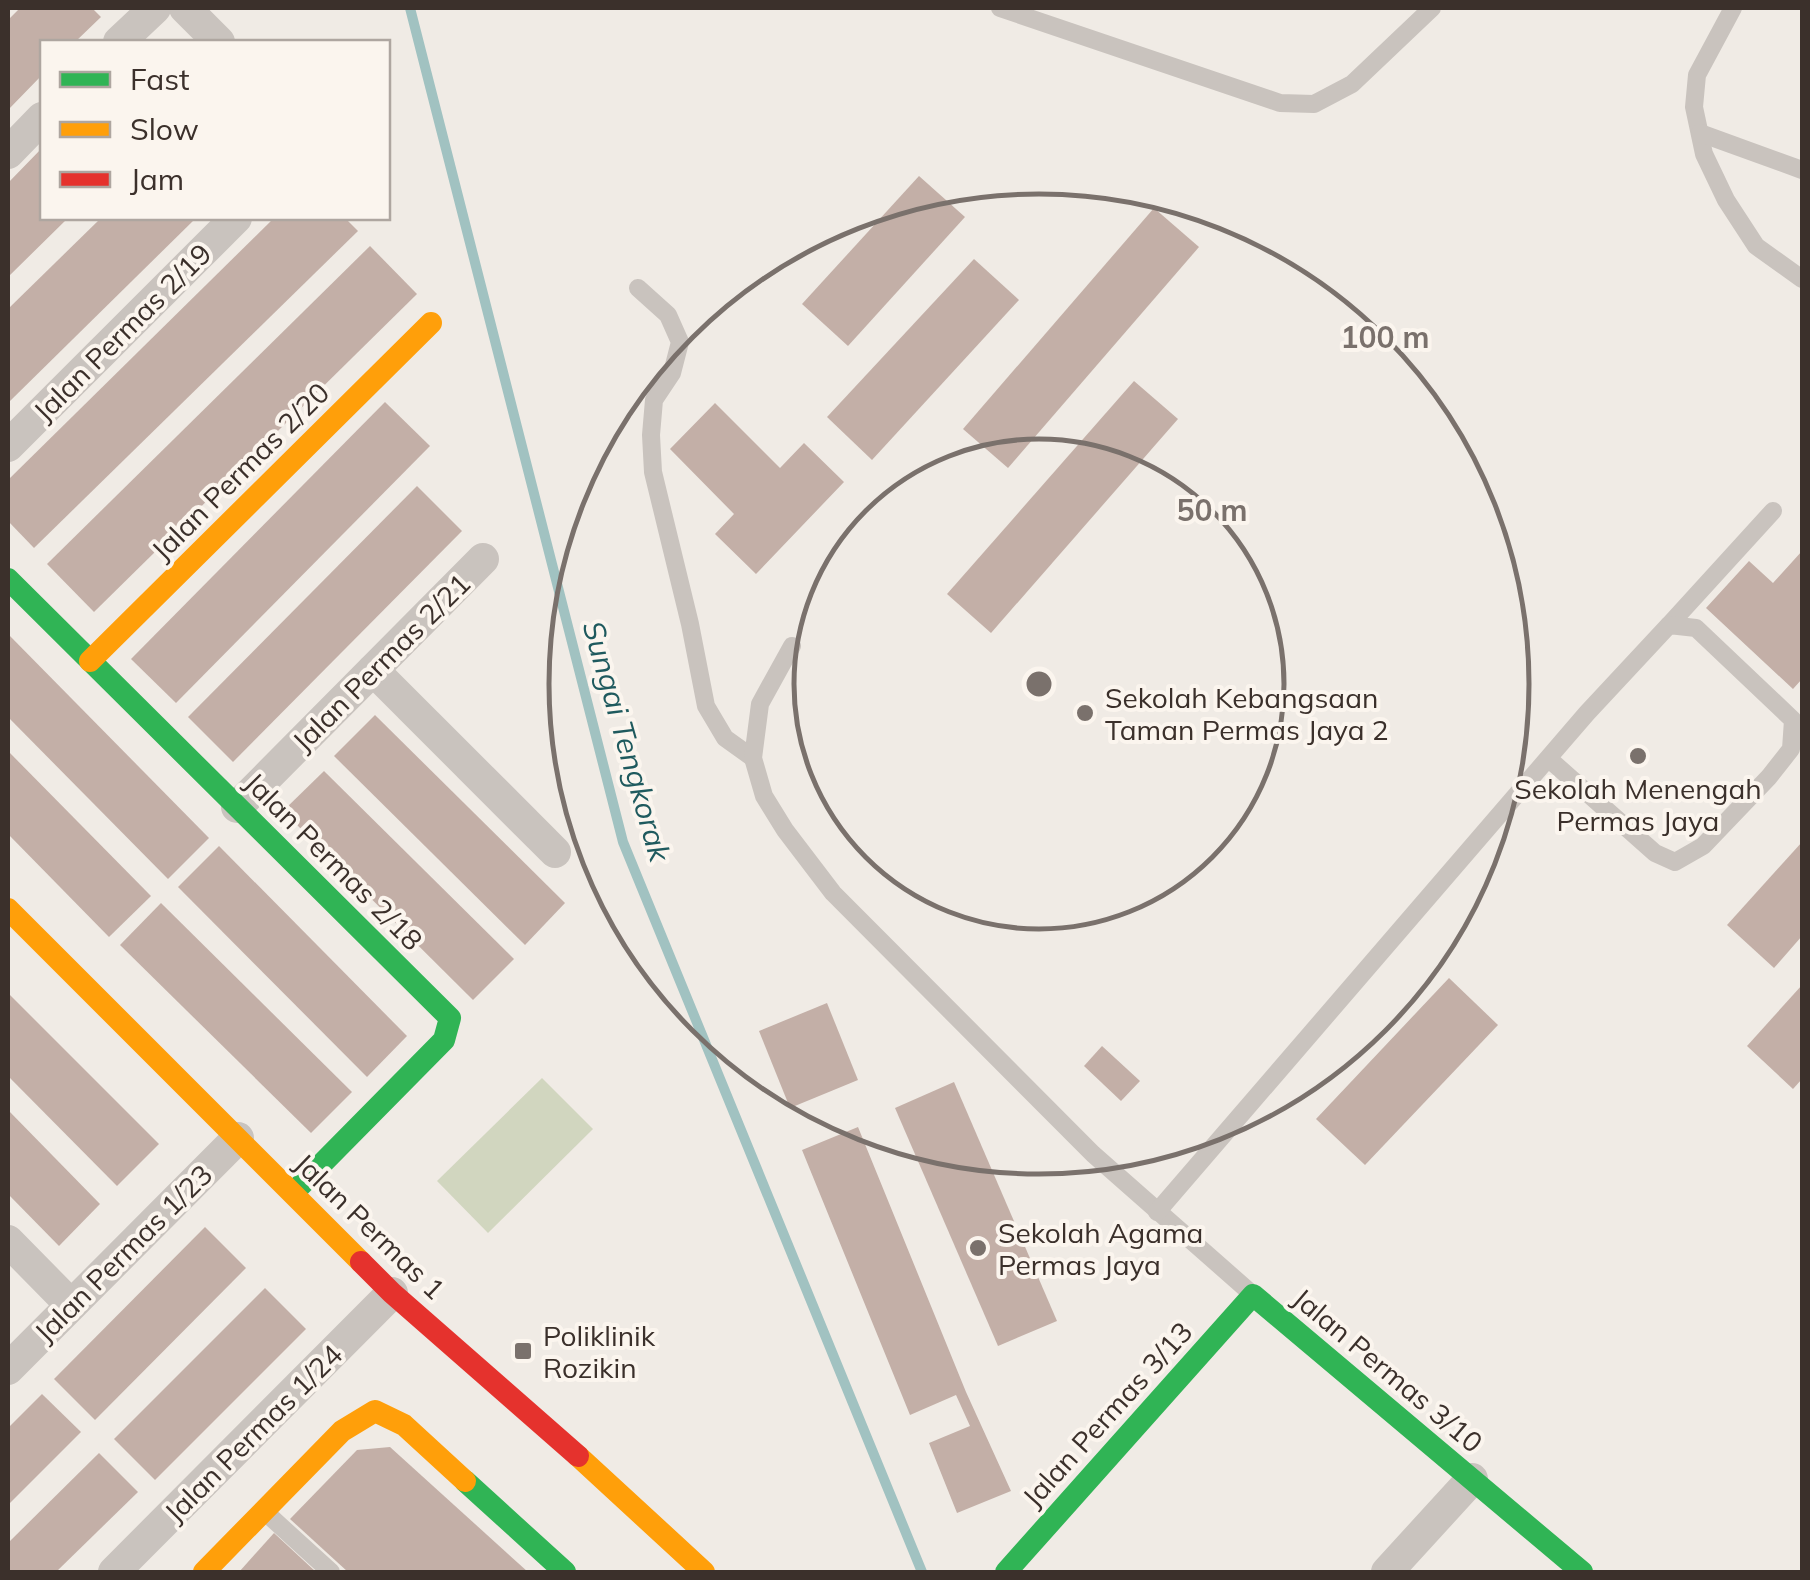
<svg xmlns="http://www.w3.org/2000/svg" width="1810" height="1580" viewBox="0 0 1810 1580" font-family="Mulish,sans-serif">
<style>
.green{fill:#d1d6bf}
.lines{fill:none;stroke-linecap:round;stroke-linejoin:round}
.stream{stroke:#a1c2c1;stroke-width:10}
.building{fill:#c3afa7}
.lane{stroke:#c9c3be;stroke-width:18}
.street{stroke:#c9c3be;stroke-width:32}
.fast{stroke:#30b455;stroke-width:22}
.slow{stroke:#ff9f0a;stroke-width:22}
.jam{stroke:#e5322d;stroke-width:22}
.ring{fill:none;stroke:#7a716c;stroke-width:5}
.poi-dot{fill:#7a716c;stroke:#fbf5ee;stroke-width:4}
.labels{text-anchor:middle;dominant-baseline:central;stroke-width:8;stroke-linejoin:round;paint-order:stroke}
.street-label{font-size:28px;fill:#3b302b;stroke:#fbf5ee}
.poi-label{font-size:28px;fill:#3b302b;stroke:#fbf5ee;text-anchor:start}
.water-label{font-size:30px;font-style:italic;fill:#1f5a5e;stroke:#fbf5ee}
.centre{fill:#7a716c;stroke:#fbf5ee;stroke-width:5}
.ring-label{font-size:30px;text-anchor:middle;font-weight:bold;fill:#7a716c;stroke:#fbf5ee;stroke-width:8;stroke-linejoin:round;paint-order:stroke}
</style>
<rect width="100%" height="100%" fill="#f0ebe5"/>
<polygon class="green" points="542,1078 593,1129 488,1233 437,1181"/>
<g class="lines">
<polyline class="stream" points="410,8 623,842 922,1572"/>
</g>
<g class="building">
<polygon points="20,8 92,8 101,17 75,42 42,42 42,75 8,110 8,20"/>
<polygon points="42,148 42,218 68,218 8,277 8,183"/>
<polygon points="919,176 965,217 848,346 802,304"/>
<polygon points="1154,208 1199,247 1008,468 963,429"/>
<polygon points="101,218 196,218 8,403 8,309"/>
<polygon points="274,218 345,218 358,231 34,548 8,521 8,480"/>
<polygon points="370,246 417,294 94,612 47,564"/>
<polygon points="974,259 1019,300 872,460 827,417"/>
<polygon points="1134,381 1178,419 991,633 947,594"/>
<polygon points="385,402 430,446 176,703 131,659"/>
<polygon points="715,403 780,468 804,443 844,482 756,574 715,534 734,514 670,449"/>
<polygon points="417,486 462,531 233,762 188,717"/>
<polygon points="1802,551 1802,679 1793,689 1706,608 1749,561 1773,583"/>
<polygon points="8,634 209,838 168,879 8,717"/>
<polygon points="375,715 565,903 525,945 334,756"/>
<polygon points="8,751 151,896 109,937 8,834"/>
<polygon points="324,771 514,959 473,1000 283,811"/>
<polygon points="1802,842 1802,936 1774,968 1727,925"/>
<polygon points="219,846 407,1036 367,1077 178,887"/>
<polygon points="161,903 352,1092 311,1133 120,945"/>
<polygon points="1449,978 1498,1025 1365,1165 1316,1119"/>
<polygon points="1802,985 1802,1079 1793,1089 1747,1046"/>
<polygon points="8,993 159,1144 117,1186 8,1076"/>
<polygon points="827,1003 858,1080 790,1108 759,1031"/>
<polygon points="1102,1046 1140,1081 1121,1101 1084,1066"/>
<polygon points="954,1082 1057,1321 998,1346 895,1108"/>
<polygon points="8,1110 100,1204 59,1246 8,1194"/>
<polygon points="858,1127 966,1392 1011,1491 957,1513 929,1443 970,1426 956,1395 910,1415 802,1150"/>
<polygon points="205,1227 246,1268 95,1420 54,1379"/>
<polygon points="265,1288 306,1329 155,1480 114,1439"/>
<polygon points="42,1394 81,1432 8,1505 8,1428"/>
<polygon points="390,1447 528,1572 348,1572 290,1519 357,1450"/>
<polygon points="99,1453 138,1492 56,1572 8,1572 8,1543"/>
<polygon points="274,1533 316,1572 239,1572"/>
</g>
<g class="lines">
<g class="lane">
<polyline points="1000,8 1280,103 1314,104 1352,84 1432,8"/>
<polyline points="1733,8 1697,75 1694,107 1704,154 1726,200 1756,246 1802,279"/>
<polyline points="1700,133 1802,170"/>
<polyline points="638,288 668,315 680,342 672,373 654,400 651,435 653,472 690,624 706,706 725,738 753,758"/>
<polyline points="1669,625 1773,511"/>
<polyline points="792,646 760,704 753,758 764,796 785,830 833,893 1093,1154 1252,1294"/>
<polyline points="1157,1212 1587,713 1669,625 1696,628 1793,720 1791,749 1769,777 1703,846 1675,862 1655,853 1549,759"/>
<polyline points="264,1511 331,1572"/>
</g>
<g class="street">
<polyline points="185,8 219,42"/>
<polyline points="119,42 155,8"/>
<polyline points="8,153 42,118"/>
<polyline points="8,446 236,218"/>
<polyline points="373,670 555,852"/>
<polyline points="237,807 483,559"/>
<polyline points="8,1241 71,1305"/>
<polyline points="8,1369 238,1138"/>
<polyline points="114,1572 392,1293"/>
<polyline points="1387,1572 1472,1479"/>
</g>
<g class="fast">
<polyline points="8,579 450,1018 444,1040 293,1193"/>
<polyline points="465,1481 565,1572"/>
<polyline points="1006,1572 1253,1295 1582,1572"/>
</g>
<g class="slow">
<polyline points="90,661 431,323"/>
<polyline points="8,909 361,1262"/>
<polyline points="578,1456 704,1572"/>
<polyline points="204,1572 342,1431 375,1411 404,1425 465,1481"/>
</g>
<polyline class="jam" points="361,1262 392,1293 578,1456"/>
</g>
<g class="ring">
<circle cx="1039" cy="684" r="245"/>
<circle cx="1039" cy="684" r="490"/>
</g>
<g class="poi-dot">
<circle cx="1085" cy="713" r="10"/>
<circle cx="1638" cy="756" r="10"/>
<circle cx="978" cy="1248" r="10"/>
<rect x="513" y="1341" width="20" height="20" rx="5"/>
</g>
<g class="labels">
<g class="street-label">
<text transform="translate(122 332) rotate(-45)">Jalan Permas 2/19</text>
<text transform="translate(240 471) rotate(-45)">Jalan Permas 2/20</text>
<text transform="translate(381 662) rotate(-45)">Jalan Permas 2/21</text>
<text transform="translate(334 861) rotate(45)">Jalan Permas 2/18</text>
<text transform="translate(370 1226) rotate(44)">Jalan Permas 1</text>
<text transform="translate(123 1253) rotate(-45)">Jalan Permas 1/23</text>
<text transform="translate(1388 1370) rotate(40)">Jalan Permas 3/10</text>
<text transform="translate(1107 1414) rotate(-48)">Jalan Permas 3/13</text>
<text transform="translate(253 1433) rotate(-45)">Jalan Permas 1/24</text>
</g>
<g class="poi-label">
<text x="1105" y="697">Sekolah Kebangsaan<tspan x="1105" dy="32">Taman Permas Jaya 2</tspan></text>
<text x="1638" y="788" text-anchor="middle">Sekolah Menengah<tspan x="1638" dy="32">Permas Jaya</tspan></text>
<text x="998" y="1232">Sekolah Agama<tspan x="998" dy="32">Permas Jaya</tspan></text>
<text x="543" y="1335">Poliklinik<tspan x="543" dy="32">Rozikin</tspan></text>
</g>
<g class="water-label">
<text transform="translate(627 741) rotate(74)">Sungai Tengkorak</text>
</g>
</g>
<circle cx="1039" cy="684" r="15" class="centre"/>
<g class="ring-label">
<text x="1385" y="348">100 m</text>
<text x="1212" y="521">50 m</text>
</g>
<rect width="1810" height="1580" fill="none" stroke="#3b302b" stroke-width="20"/>
<rect x="40" y="40" width="350" height="180" fill="#fbf5ee" stroke="#aea6a0" stroke-width="2.5"/>
<rect x="60" y="72" width="50" height="15" fill="#30b455" stroke="#aea6a0" stroke-width="2.5"/>
<text x="130" y="90" font-size="30" fill="#3b302b">Fast</text>
<rect x="60" y="122" width="50" height="15" fill="#ff9f0a" stroke="#aea6a0" stroke-width="2.5"/>
<text x="130" y="140" font-size="30" fill="#3b302b">Slow</text>
<rect x="60" y="172" width="50" height="15" fill="#e5322d" stroke="#aea6a0" stroke-width="2.5"/>
<text x="130" y="190" font-size="30" fill="#3b302b">Jam</text>
</svg>
